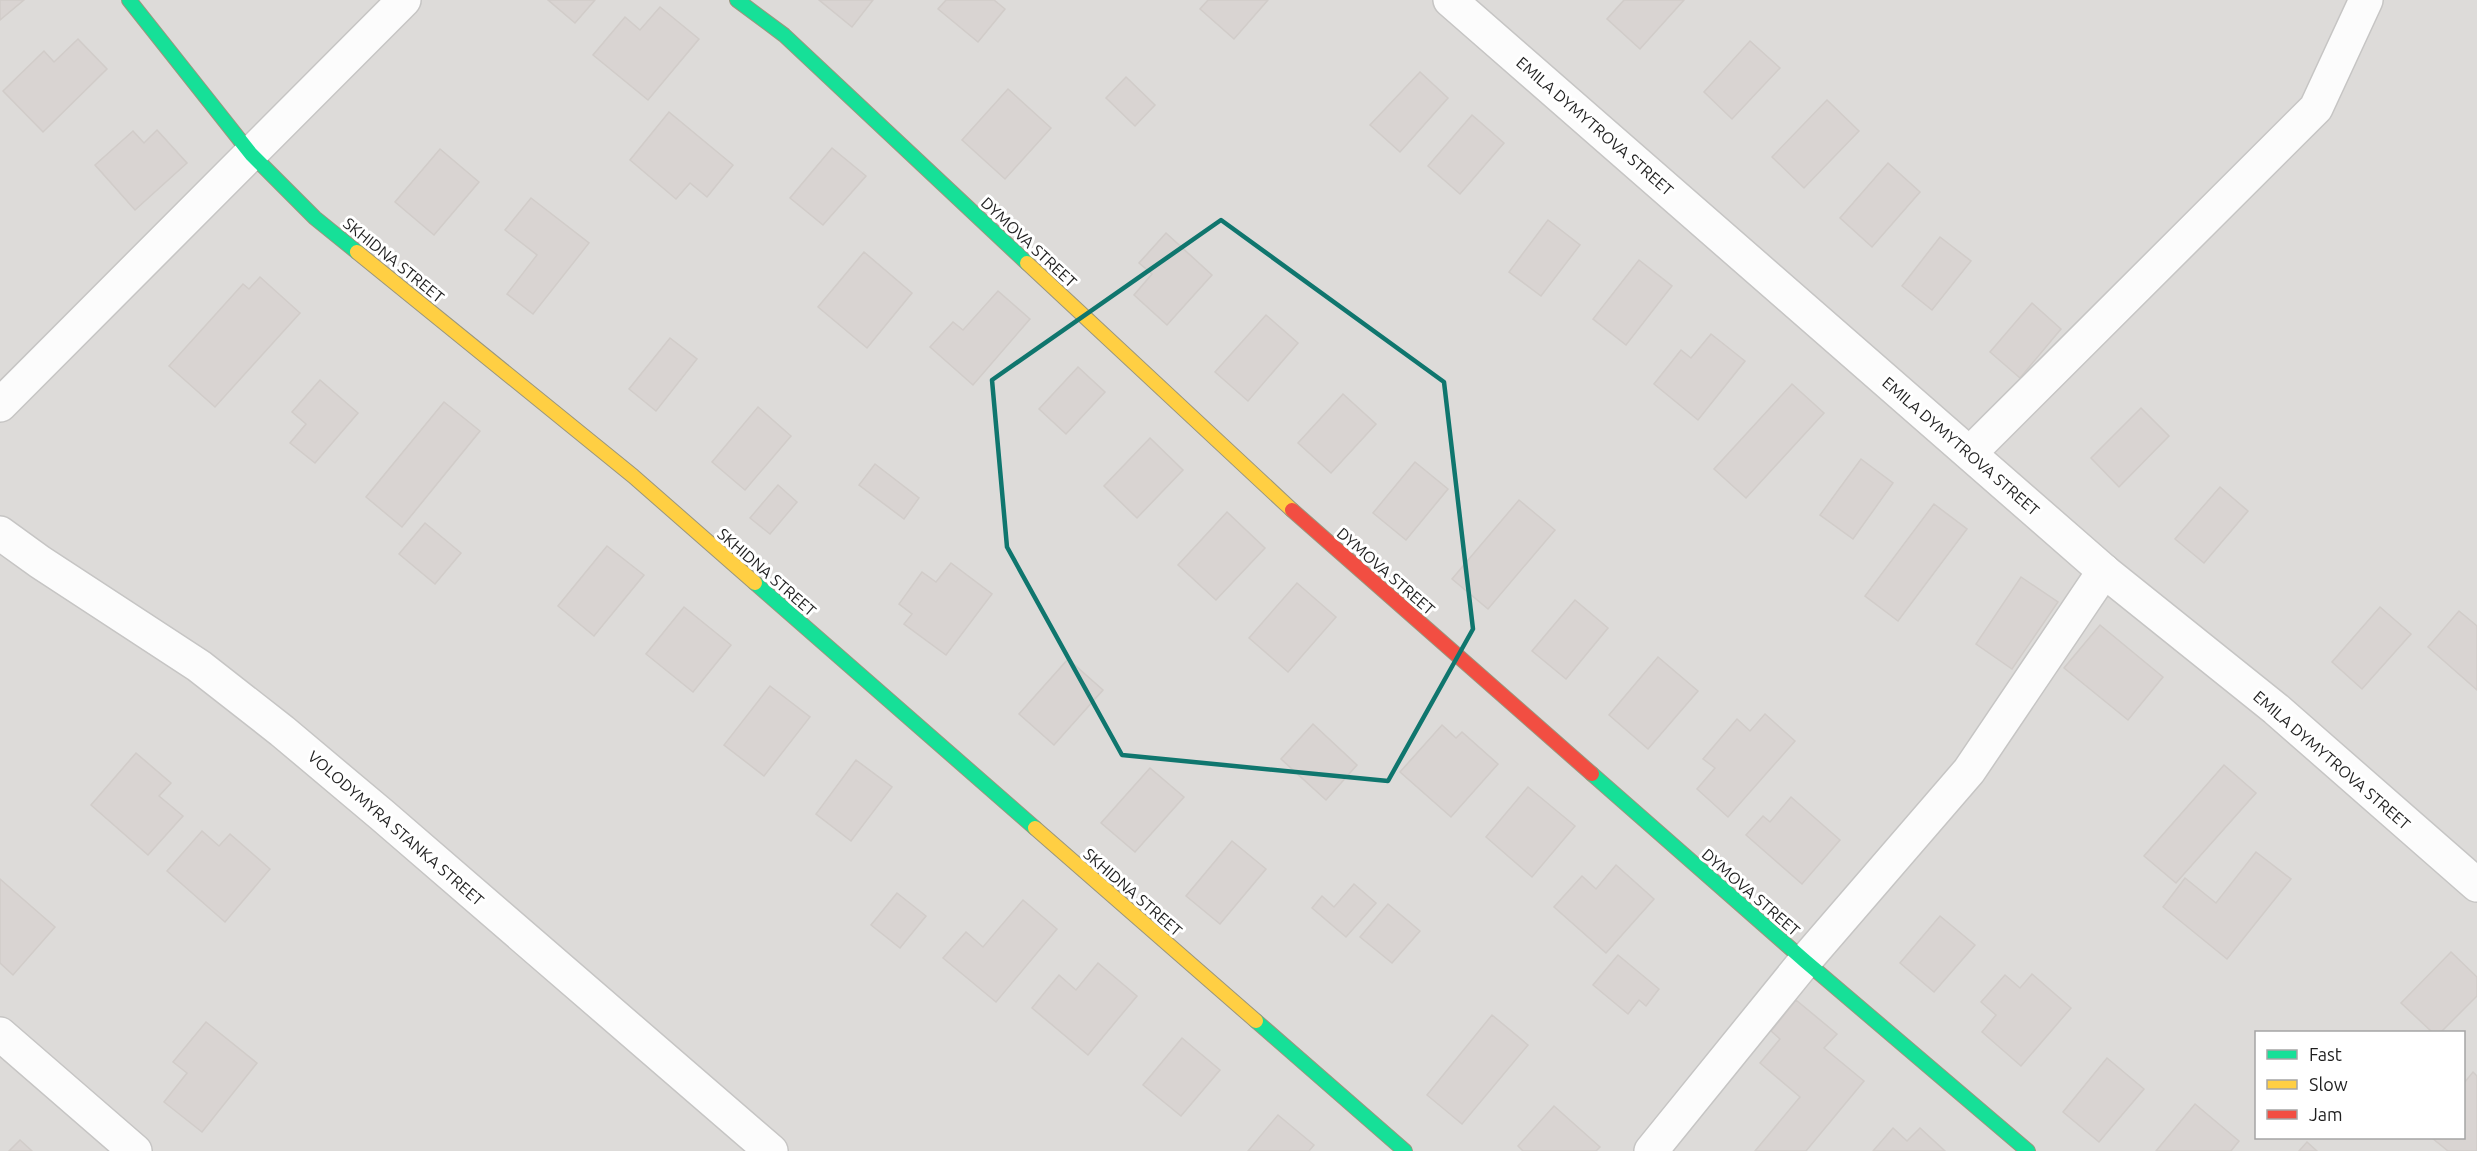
<svg xmlns="http://www.w3.org/2000/svg" width="2477" height="1151" viewBox="0 0 2477 1151" font-family="Ubuntu,sans-serif">
<style>
.residential{fill:#dddbd9;fill-rule:evenodd}
.building{fill:#d9d4d2;stroke:#d1ccc9;stroke-width:1.5}
.lines{fill:none;stroke-linecap:round;stroke-linejoin:round}
.street-casing{stroke:#c6c5c4;stroke-width:36}
.fast-casing{stroke:#99967e;stroke-width:16}
.slow-casing{stroke:#99967e;stroke-width:16}
.jam-casing{stroke:#99967e;stroke-width:16}
.street{stroke:#fcfcfc;stroke-width:33}
.fast{stroke:#16e098;stroke-width:14}
.slow{stroke:#ffcf43;stroke-width:14}
.jam{stroke:#f24e42;stroke-width:14}
.marked{fill:none;stroke:#0f766e;stroke-width:4.5;stroke-linejoin:round}
.labels{text-anchor:middle;dominant-baseline:central;stroke-width:6;stroke-linejoin:round;paint-order:stroke}
.street-label{font-size:16px;fill:#1f1f1f;stroke:#fff}
</style>
<rect width="100%" height="100%" fill="#eeebe8"/>
<path class="residential" d="M 0,0 L 2477,0 L 2477,1151 L 0,1151 ZM 2256,1032 L 2464,1032 L 2464,1138 L 2256,1138 Z"/>
<g class="building">
<polygon points="0,0 24,0 0,20"/>
<polygon points="548,0 595,0 575,23"/>
<polygon points="819,0 873,0 852,27"/>
<polygon points="946,0 994,0 1005,9 978,42 938,9"/>
<polygon points="1208,0 1268,0 1234,39 1200,9"/>
<polygon points="1624,0 1684,0 1640,49 1607,19"/>
<polygon points="660,7 699,39 648,100 593,55 625,17 640,30"/>
<polygon points="78,39 107,69 43,132 3,91 44,51 54,62"/>
<polygon points="1750,41 1780,68 1732,119 1704,92"/>
<polygon points="1420,72 1448,98 1400,152 1370,125"/>
<polygon points="1126,77 1155,105 1135,126 1106,98"/>
<polygon points="1008,89 1051,128 1005,179 962,140"/>
<polygon points="1827,100 1859,131 1804,188 1772,157"/>
<polygon points="669,112 733,165 707,197 690,183 676,199 630,160"/>
<polygon points="1472,115 1504,143 1460,194 1428,166"/>
<polygon points="157,130 187,163 135,210 95,165 133,131 144,143"/>
<polygon points="832,148 866,176 823,225 790,198"/>
<polygon points="440,149 479,182 434,235 395,202"/>
<polygon points="1888,163 1920,192 1872,247 1840,218"/>
<polygon points="531,198 589,243 533,314 507,294 537,255 505,230"/>
<polygon points="1548,220 1580,245 1541,296 1509,272"/>
<polygon points="1166,233 1212,275 1167,325 1134,295 1152,274 1139,263"/>
<polygon points="1940,237 1971,261 1932,310 1902,286"/>
<polygon points="864,252 912,293 867,348 818,307"/>
<polygon points="1639,260 1672,286 1626,345 1593,319"/>
<polygon points="260,277 300,313 215,407 169,366 243,284 249,289"/>
<polygon points="998,291 1030,319 973,385 930,347 953,322 963,330"/>
<polygon points="2032,303 2061,329 2020,378 1990,352"/>
<polygon points="1266,315 1298,343 1248,401 1215,372"/>
<polygon points="1711,334 1745,361 1698,420 1654,384 1681,350 1691,358"/>
<polygon points="670,338 697,359 656,411 629,389"/>
<polygon points="1078,367 1105,392 1066,434 1039,409"/>
<polygon points="320,380 358,413 315,463 290,443 306,424 292,412"/>
<polygon points="1792,384 1824,413 1746,498 1714,469"/>
<polygon points="1343,394 1376,424 1331,473 1298,443"/>
<polygon points="444,402 480,431 402,527 366,497"/>
<polygon points="758,407 791,436 745,490 712,462"/>
<polygon points="2141,408 2169,436 2119,487 2091,458"/>
<polygon points="1150,438 1183,470 1137,518 1104,486"/>
<polygon points="1861,459 1893,483 1853,539 1820,515"/>
<polygon points="1415,462 1448,489 1406,540 1373,513"/>
<polygon points="875,464 919,498 904,519 859,485"/>
<polygon points="778,485 797,502 770,534 750,518"/>
<polygon points="2220,487 2248,511 2204,563 2175,539"/>
<polygon points="1519,500 1555,530 1488,609 1452,579"/>
<polygon points="1934,504 1967,529 1898,621 1865,596"/>
<polygon points="1227,512 1265,548 1216,600 1178,565"/>
<polygon points="425,523 461,553 435,584 399,554"/>
<polygon points="607,546 644,575 594,636 558,606"/>
<polygon points="951,563 992,594 946,655 904,624 912,614 899,604 922,572 936,582"/>
<polygon points="2021,577 2058,602 2012,669 1976,644"/>
<polygon points="1297,583 1336,617 1288,672 1249,638"/>
<polygon points="1575,600 1608,628 1566,679 1532,651"/>
<polygon points="684,607 731,645 693,692 646,654"/>
<polygon points="2380,607 2411,634 2362,689 2332,662"/>
<polygon points="2459,611 2477,626 2477,690 2428,647"/>
<polygon points="2100,625 2163,677 2128,720 2064,668"/>
<polygon points="1658,657 1698,691 1648,749 1609,715"/>
<polygon points="1068,659 1103,690 1054,745 1019,714"/>
<polygon points="770,686 810,717 764,776 724,745"/>
<polygon points="1765,714 1795,741 1728,817 1697,789 1715,768 1703,759 1737,719 1750,731"/>
<polygon points="1313,724 1357,765 1326,800 1281,759"/>
<polygon points="1442,725 1456,738 1462,732 1498,764 1451,817 1400,772"/>
<polygon points="136,753 171,783 159,796 183,816 148,855 91,805"/>
<polygon points="856,760 892,787 851,841 816,814"/>
<polygon points="2224,765 2256,793 2176,883 2144,856"/>
<polygon points="1150,768 1184,797 1135,852 1101,823"/>
<polygon points="1528,787 1575,826 1532,877 1486,837"/>
<polygon points="1791,797 1840,840 1802,884 1746,835 1763,816 1770,822"/>
<polygon points="202,831 219,846 230,834 270,869 225,922 167,871"/>
<polygon points="1232,841 1266,869 1220,924 1186,896"/>
<polygon points="2256,852 2291,879 2227,959 2163,907 2185,878 2216,903"/>
<polygon points="1616,865 1654,899 1606,953 1554,907 1582,876 1596,889"/>
<polygon points="0,879 55,927 13,975 0,963"/>
<polygon points="1354,884 1376,903 1346,937 1312,908 1322,896 1334,907"/>
<polygon points="897,893 926,916 900,948 871,925"/>
<polygon points="1023,900 1057,929 996,1002 943,958 966,932 983,947"/>
<polygon points="1388,904 1420,931 1392,963 1360,937"/>
<polygon points="1940,916 1975,945 1934,992 1900,963"/>
<polygon points="2451,952 2477,977 2477,996 2441,1032 2432,1032 2401,1003"/>
<polygon points="1618,955 1659,989 1646,1006 1639,1000 1628,1014 1593,985"/>
<polygon points="1098,963 1137,996 1088,1055 1032,1008 1059,975 1076,990"/>
<polygon points="2032,974 2071,1008 2021,1066 1982,1032 1996,1015 1981,1002 2005,975 2020,988"/>
<polygon points="1796,1000 1837,1034 1824,1048 1864,1081 1806,1151 1755,1151 1800,1097 1760,1063 1780,1039 1771,1031"/>
<polygon points="1492,1015 1528,1045 1462,1124 1427,1095"/>
<polygon points="206,1022 257,1063 202,1132 164,1102 187,1073 173,1062"/>
<polygon points="1182,1038 1220,1070 1181,1116 1143,1085"/>
<polygon points="2107,1058 2144,1089 2099,1142 2063,1112"/>
<polygon points="2473,1072 2477,1076 2477,1151 2448,1151 2432,1138 2464,1138 2464,1083"/>
<polygon points="2195,1104 2239,1141 2231,1151 2156,1151"/>
<polygon points="1554,1106 1600,1147 1596,1151 1523,1151 1518,1146"/>
<polygon points="1278,1115 1314,1145 1309,1151 1248,1151"/>
<polygon points="1893,1128 1907,1141 1920,1128 1945,1151 1873,1151"/>
<polygon points="20,1140 32,1151 9,1151"/>
<polygon points="2307,1142 2317,1151 2299,1151"/>
</g>
<g class="lines">
<defs>
<g id="street">
<polyline points="1450,0 2104,571 2276,709 2477,885"/>
<polyline points="0,405 404,0"/>
<polyline points="1970,453 2316,108 2366,0"/>
<polyline points="0,533 40,562 199,666 282,731 382,815 771,1151"/>
<polyline points="0,1034 135,1151"/>
<polyline points="1651,1151 1805,961 1969,771 2104,571"/>
</g>
<g id="fast">
<polyline points="129,0 251,154 315,218 357,252"/>
<polyline points="737,0 784,35 1027,263"/>
<polyline points="755,583 1035,828"/>
<polyline points="1592,774 1805,961 2028,1151"/>
<polyline points="1256,1021 1405,1151"/>
</g>
<g id="slow">
<polyline points="357,252 633,476 755,583"/>
<polyline points="1027,263 1292,510"/>
<polyline points="1035,828 1256,1021"/>
</g>
<polyline id="jam" points="1292,510 1592,774"/>
</defs>
<use href="#street" class="street-casing"/>
<use href="#fast" class="fast-casing"/>
<use href="#slow" class="slow-casing"/>
<use href="#jam" class="jam-casing"/>
<use href="#street" class="street"/>
<use href="#fast" class="fast"/>
<use href="#slow" class="slow"/>
<use href="#jam" class="jam"/>
</g>
<path class="marked" d="M 1221,220 L 1444,382 L 1473,629 L 1388,781 L 1122,755 L 1007,547 L 992,380 Z"/>
<g class="labels">
<g class="street-label">
<text transform="translate(1595 126) rotate(41)">EMILA DYMYTROVA STREET</text>
<text transform="translate(1029 242) rotate(43)">DYMOVA STREET</text>
<text transform="translate(394 260) rotate(39)">SKHIDNA STREET</text>
<text transform="translate(1961 446) rotate(41)">EMILA DYMYTROVA STREET</text>
<text transform="translate(1386 571) rotate(41)">DYMOVA STREET</text>
<text transform="translate(767 572) rotate(41)">SKHIDNA STREET</text>
<text transform="translate(2332 760) rotate(41)">EMILA DYMYTROVA STREET</text>
<text transform="translate(396 828) rotate(41)">VOLODYMYRA STANKA STREET</text>
<text transform="translate(1133 892) rotate(41)">SKHIDNA STREET</text>
<text transform="translate(1751 892) rotate(41)">DYMOVA STREET</text>
</g>
</g>
<rect x="2255" y="1031" width="210" height="108" fill="#ffffff" stroke="#a5a5a5" stroke-width="1.5"/>
<rect x="2267" y="1050" width="30" height="9" fill="#16e098" stroke="#a5a5a5" stroke-width="1.5"/>
<text x="2309" y="1061" font-size="18" fill="#1f1f1f">Fast</text>
<rect x="2267" y="1080" width="30" height="9" fill="#ffcf43" stroke="#a5a5a5" stroke-width="1.5"/>
<text x="2309" y="1091" font-size="18" fill="#1f1f1f">Slow</text>
<rect x="2267" y="1110" width="30" height="9" fill="#f24e42" stroke="#a5a5a5" stroke-width="1.5"/>
<text x="2309" y="1121" font-size="18" fill="#1f1f1f">Jam</text>
</svg>
